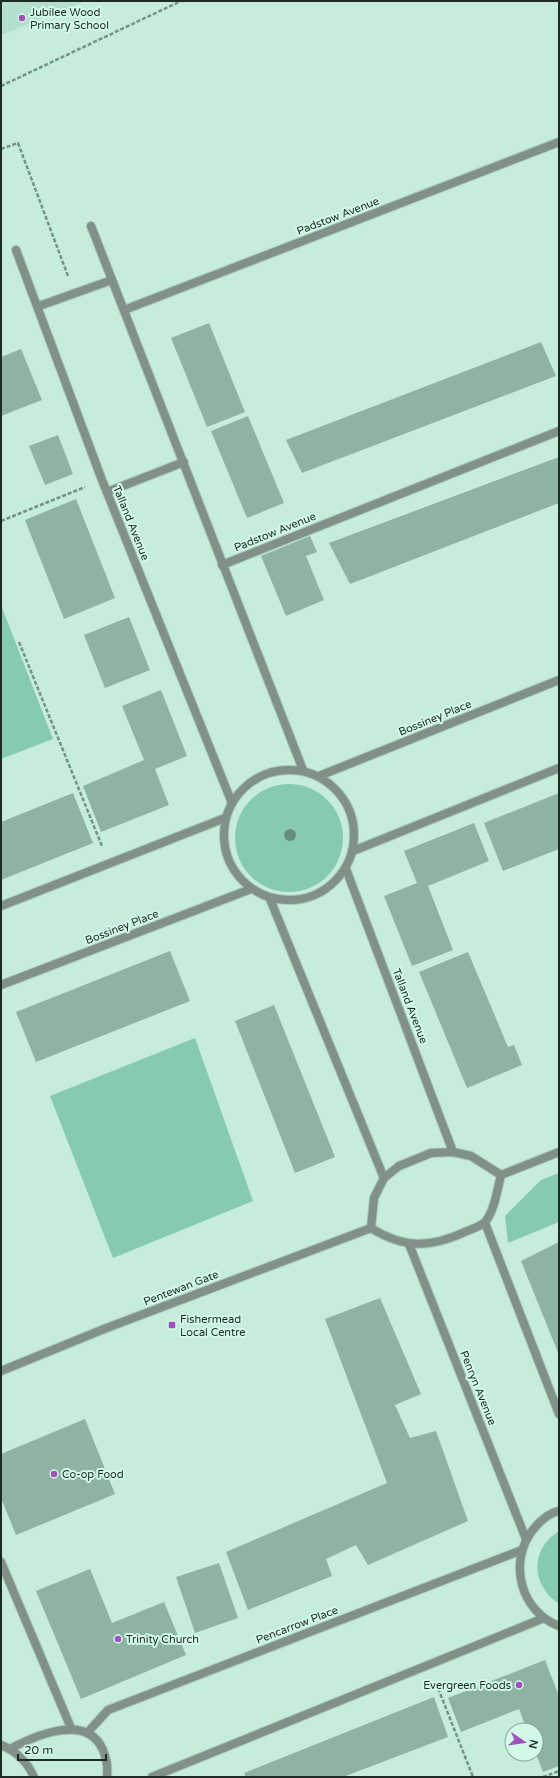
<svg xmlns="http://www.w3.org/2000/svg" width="560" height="1778" viewBox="0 0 560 1778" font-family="'Varela Round',sans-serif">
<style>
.built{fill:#b3e0cd}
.green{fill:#86cbaf}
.building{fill:#8eb3a3}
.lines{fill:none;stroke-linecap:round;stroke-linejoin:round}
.service-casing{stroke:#a8c9ba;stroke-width:10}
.minor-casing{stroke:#a8c9ba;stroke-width:10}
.tertiary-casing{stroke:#a8c9ba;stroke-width:10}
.path{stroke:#779186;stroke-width:2.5;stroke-dasharray:4 2;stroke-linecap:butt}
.service{stroke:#819089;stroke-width:8}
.minor{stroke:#819089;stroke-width:8}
.tertiary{stroke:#819089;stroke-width:8}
.tree{fill:#688d7e}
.poi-dot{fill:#a34fbf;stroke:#d3f9e8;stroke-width:1.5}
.labels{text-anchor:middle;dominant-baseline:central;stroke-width:4;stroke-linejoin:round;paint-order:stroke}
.poi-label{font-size:11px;fill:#1d2b25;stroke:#d3f9e8;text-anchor:start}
.street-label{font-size:11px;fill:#1d2b25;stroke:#d3f9e8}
</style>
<rect width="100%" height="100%" fill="#c6ecdb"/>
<polygon class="built" points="1,1 86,1 1,35"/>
<g class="green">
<polygon points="1,605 53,739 1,759"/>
<circle cx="289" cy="838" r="54"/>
<polygon points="195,1038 253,1201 113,1258 50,1096"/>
<polygon points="559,1173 559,1222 508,1243 505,1216 541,1180"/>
<path d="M 559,1531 L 559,1604 C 531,1585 529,1550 559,1531 Z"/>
</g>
<g class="building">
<polygon points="209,323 245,412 207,427 171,338"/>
<polygon points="541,342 556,376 302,473 286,440"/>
<polygon points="21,349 42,400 1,416 1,357"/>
<polygon points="248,416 284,503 247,518 211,431"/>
<polygon points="58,435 73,474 45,485 29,446"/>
<polygon points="559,457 559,503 350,584 329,543"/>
<polygon points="76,499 115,598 64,619 25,520"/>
<polygon points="310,536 317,552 306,556 324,600 286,616 261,556"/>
<polygon points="129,617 150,670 105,688 84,635"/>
<polygon points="161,690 187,756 155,769 169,805 101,832 83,786 144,760 122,706"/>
<polygon points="73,793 93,843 1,880 1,822"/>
<polygon points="559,793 559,849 503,871 484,823"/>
<polygon points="474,823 489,861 428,886 453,950 412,966 384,896 417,883 404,851"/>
<polygon points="170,951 190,1001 36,1062 16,1012"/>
<polygon points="468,952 508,1047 514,1045 522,1065 467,1088 419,972"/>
<polygon points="274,1005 335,1157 295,1173 235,1021"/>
<polygon points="559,1242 559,1355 521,1261"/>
<polygon points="380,1298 421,1394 395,1405 410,1438 436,1431 468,1521 368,1565 356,1545 326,1559 332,1576 248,1610 226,1552 387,1483 325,1319"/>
<polygon points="85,1419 115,1494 16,1535 1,1498 1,1454"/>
<polygon points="219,1563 238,1618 195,1633 176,1577"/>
<polygon points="90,1569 112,1623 164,1602 186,1655 81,1699 36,1591"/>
<polygon points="545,1660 559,1696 559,1766 543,1772 536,1754 536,1730 527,1730 519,1709 461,1732 448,1698"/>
<polygon points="434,1697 448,1737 343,1777 246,1777 244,1773"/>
</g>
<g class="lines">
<defs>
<polyline id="service" points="1,1562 71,1728"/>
<g id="minor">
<polyline points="91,226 303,770"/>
<polyline points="16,250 102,480 232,803"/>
<polyline points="39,306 112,280"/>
<polyline points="124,310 559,142"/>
<polyline points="107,492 184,462"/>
<polyline points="222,565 559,431"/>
<circle cx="289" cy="835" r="65"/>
<polyline points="319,776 559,680"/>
<polyline points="353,851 559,768"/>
<polyline points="346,869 453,1152"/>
<polyline points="270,899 384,1178"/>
<polyline points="1,906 225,818"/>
<polyline points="1,985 251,889"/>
<polyline points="485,1223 559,1414"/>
<polyline points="409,1244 526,1539"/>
<path d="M 559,1511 C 548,1513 539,1522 532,1531 C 508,1563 521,1612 559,1626"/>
<polyline points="88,1732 108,1710 522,1550"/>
<path d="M 10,1749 C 36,1735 87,1713 103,1750 C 107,1761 108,1766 107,1777"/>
<polyline points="152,1777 544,1618"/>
</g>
<g id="tertiary">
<path d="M 453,1152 L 471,1156 L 501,1175 C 497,1191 495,1208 486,1221 C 482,1226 472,1229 467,1231 C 431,1248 404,1249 371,1228 L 374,1198 L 384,1178 L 399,1166 L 431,1153 Z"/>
<polyline points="501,1175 559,1152"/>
<polyline points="1,1371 104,1329 371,1228"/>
<path d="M 1,1745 C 16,1751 28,1763 34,1777"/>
</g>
</defs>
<use href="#service" class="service-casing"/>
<use href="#minor" class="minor-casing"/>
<use href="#tertiary" class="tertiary-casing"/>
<g class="path">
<polyline points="1,86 181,1"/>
<polyline points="1,149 18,143 68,276"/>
<polyline points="1,521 85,487"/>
<polyline points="19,642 102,846"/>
<polyline points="436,1683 473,1777"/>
<polyline points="543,1777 559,1771"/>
</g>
<use href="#service" class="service"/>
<use href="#minor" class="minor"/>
<use href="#tertiary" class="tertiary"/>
</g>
<circle class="tree" cx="290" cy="835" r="6"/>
<g class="poi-dot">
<circle cx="22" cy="18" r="4"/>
<rect x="168" y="1321" width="8" height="8" rx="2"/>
<circle cx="54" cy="1474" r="4"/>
<circle cx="118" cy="1639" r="4"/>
<circle cx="519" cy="1685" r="4"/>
</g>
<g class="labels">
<g class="poi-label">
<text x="30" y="12">Jubilee Wood<tspan x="30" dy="13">Primary School</tspan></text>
<text x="180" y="1319">Fishermead<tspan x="180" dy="13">Local Centre</tspan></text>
<text x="62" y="1474">Co-op Food</text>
<text x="126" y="1639">Trinity Church</text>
<text x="511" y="1685" text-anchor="end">Evergreen Foods</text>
</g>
<g class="street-label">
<text transform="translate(338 216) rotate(-21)">Padstow Avenue</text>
<text transform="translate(131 523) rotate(68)">Talland Avenue</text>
<text transform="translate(275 532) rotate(-22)">Padstow Avenue</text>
<text transform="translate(435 718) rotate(-22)">Bossiney Place</text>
<text transform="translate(122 927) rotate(-21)">Bossiney Place</text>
<text transform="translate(410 1006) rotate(69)">Talland Avenue</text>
<text transform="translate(181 1288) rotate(-21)">Pentewan Gate</text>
<text transform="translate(478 1388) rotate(68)">Penryn Avenue</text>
<text transform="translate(297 1625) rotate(-21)">Pencarrow Place</text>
</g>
</g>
<rect width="560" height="1778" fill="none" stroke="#1d2b25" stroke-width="4"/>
<g transform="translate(524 1742) rotate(103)"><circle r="19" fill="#d3f9e8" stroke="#8aa79a"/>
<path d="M0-3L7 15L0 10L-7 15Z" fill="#a34fbf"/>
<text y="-6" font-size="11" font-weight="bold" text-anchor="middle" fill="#1d2b25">N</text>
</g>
<path d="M18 1754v6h88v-6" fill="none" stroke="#1d2b25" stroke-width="2"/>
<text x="24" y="1754" font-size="12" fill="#1d2b25" stroke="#d3f9e8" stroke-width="3" paint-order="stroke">20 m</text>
</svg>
